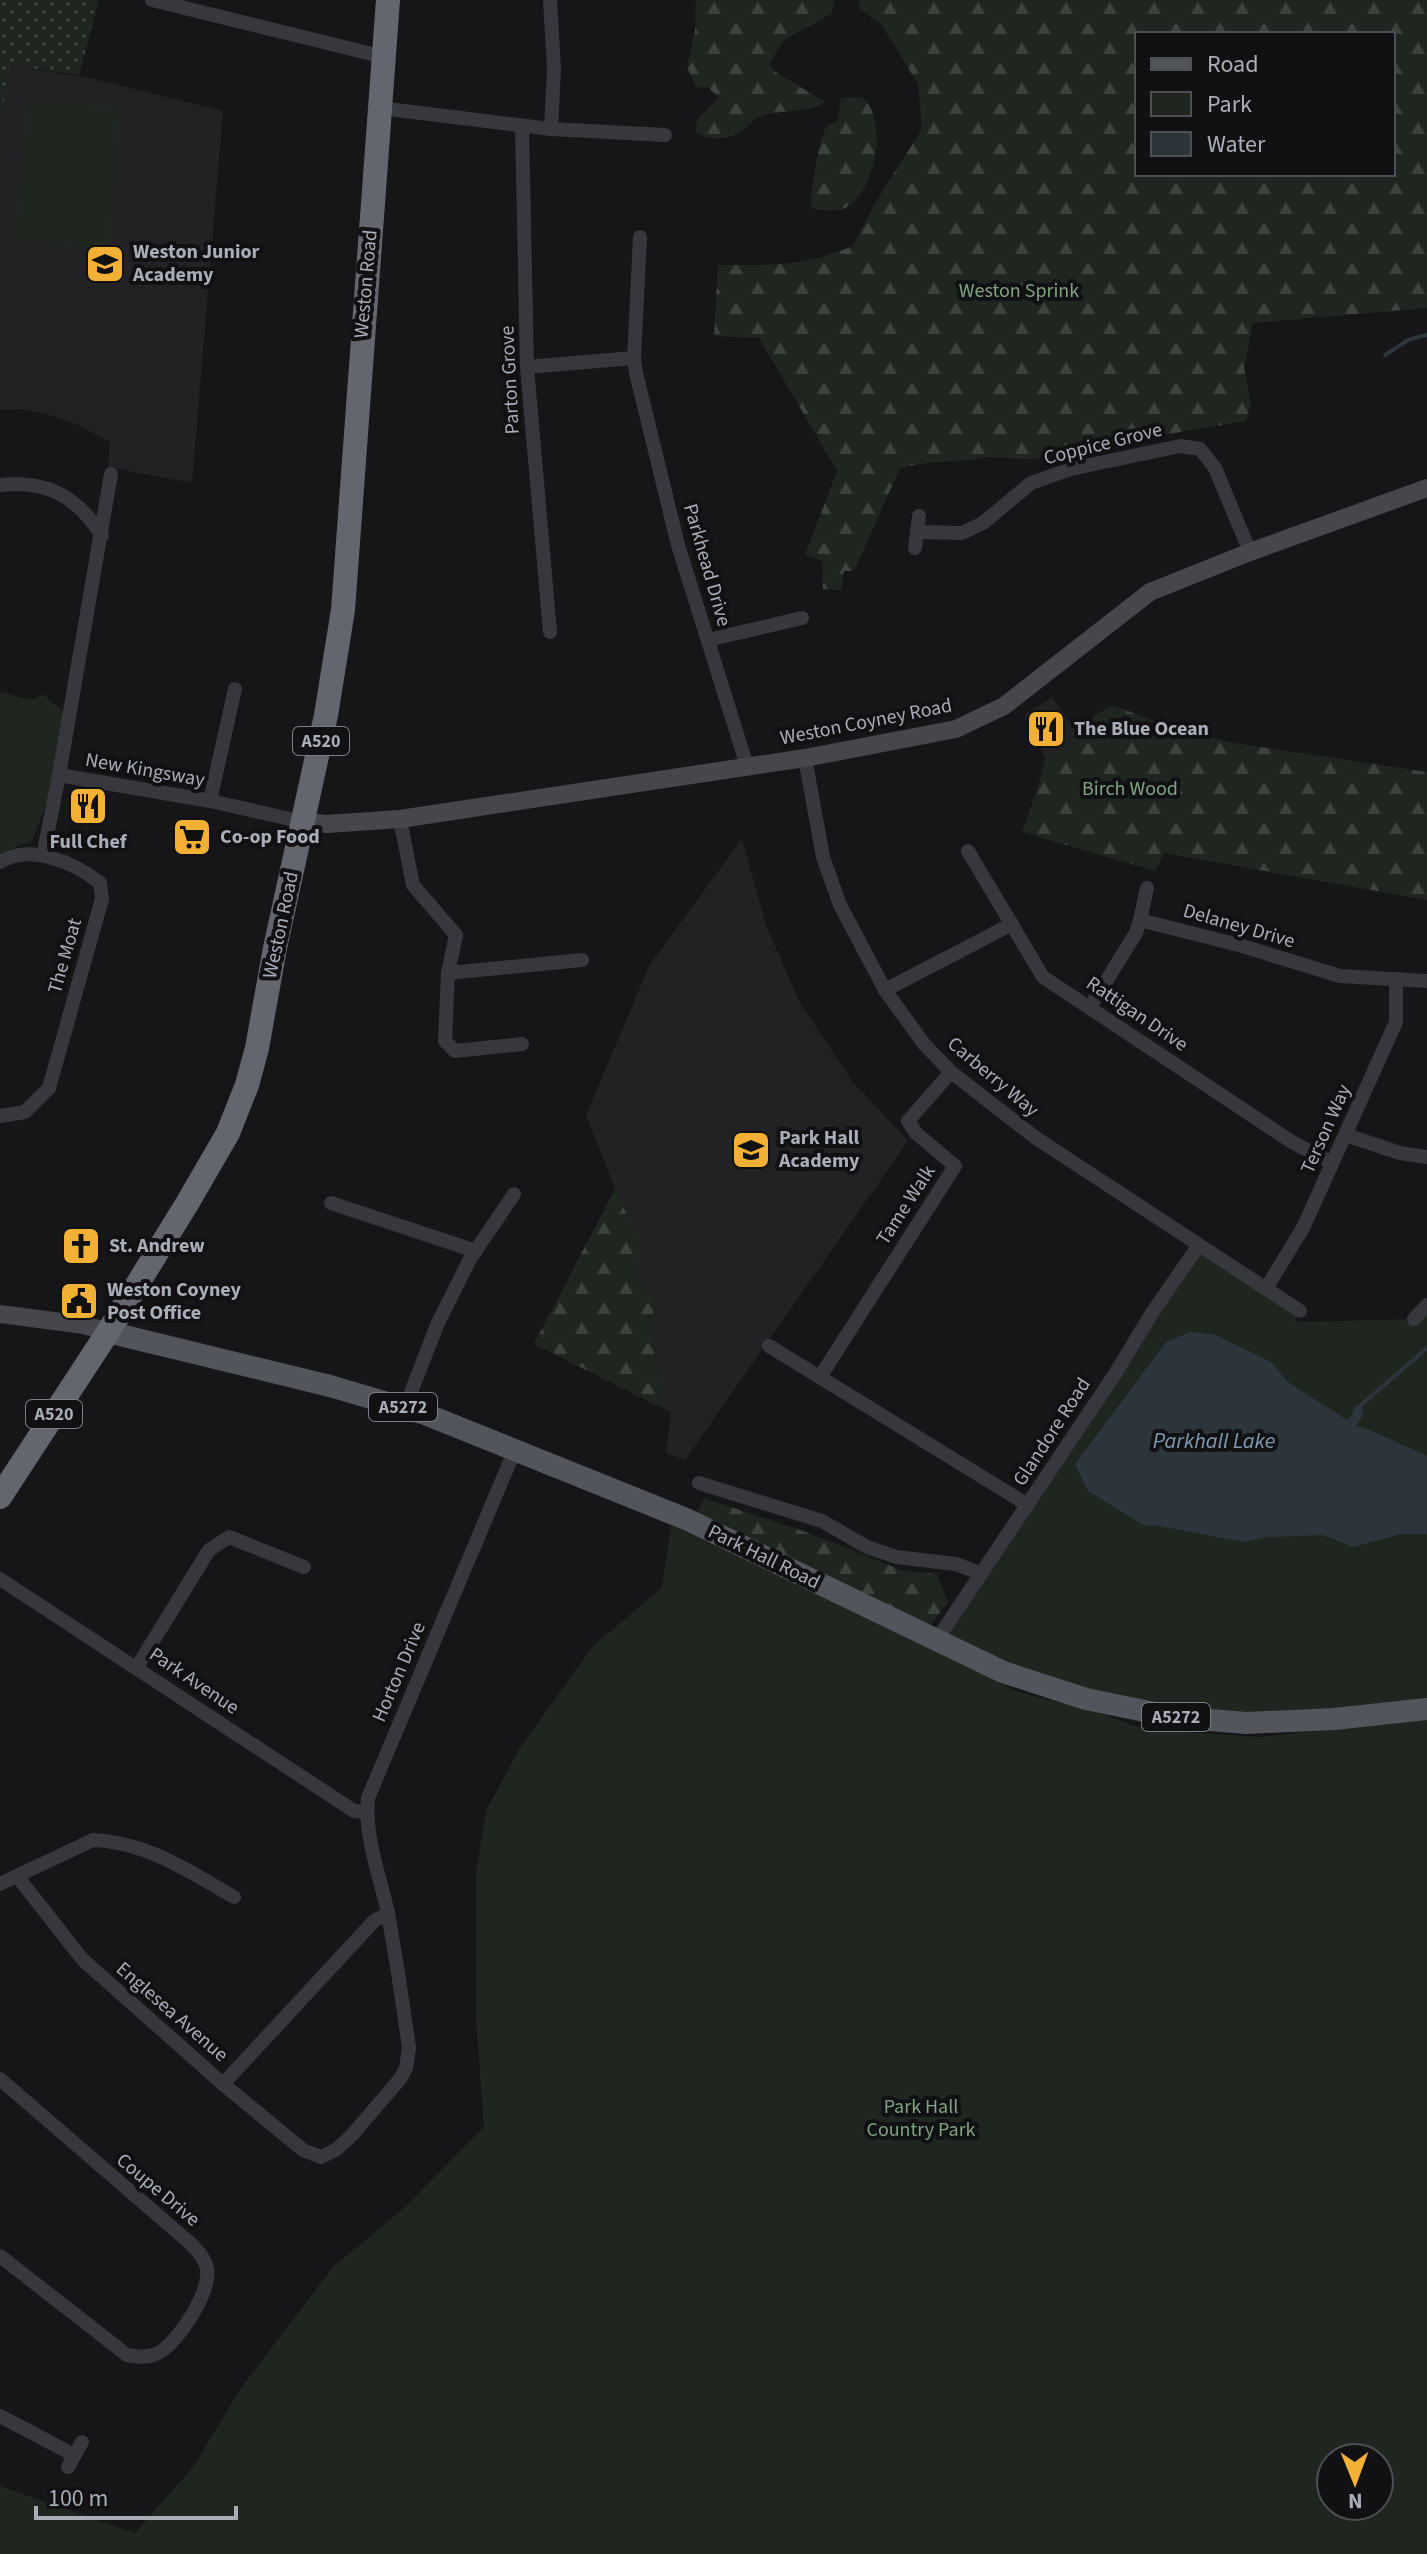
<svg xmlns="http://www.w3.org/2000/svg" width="1427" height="2554" viewBox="0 0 1427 2554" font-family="'Source Sans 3',sans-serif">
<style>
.built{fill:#222225}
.grass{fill:url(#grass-dots)}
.forest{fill:url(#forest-firs);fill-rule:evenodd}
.park{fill:#1e261f;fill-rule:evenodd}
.water{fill:#2c353c}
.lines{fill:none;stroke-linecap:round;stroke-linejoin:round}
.stream{stroke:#2c353c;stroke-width:4}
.street{stroke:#37383d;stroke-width:14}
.secondary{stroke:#45474d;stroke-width:18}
.primary{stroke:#53555c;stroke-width:22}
.highway{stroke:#63666e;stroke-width:24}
.labels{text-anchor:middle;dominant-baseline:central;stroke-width:8;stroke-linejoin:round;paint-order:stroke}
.shield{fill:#111113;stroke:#7b7e86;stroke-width:2}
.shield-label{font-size:18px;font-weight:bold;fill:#a8adb8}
.poi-label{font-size:20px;font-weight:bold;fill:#a8adb8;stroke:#111113;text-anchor:start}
.street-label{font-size:20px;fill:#a8adb8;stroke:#111113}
.park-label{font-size:20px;fill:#7fa381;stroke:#111113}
.water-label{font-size:22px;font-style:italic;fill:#7f9bb3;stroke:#111113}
</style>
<defs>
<pattern id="grass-dots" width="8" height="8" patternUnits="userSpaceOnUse" patternTransform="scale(2)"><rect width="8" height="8" fill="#1e261f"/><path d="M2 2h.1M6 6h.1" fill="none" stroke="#3c433d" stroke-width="1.8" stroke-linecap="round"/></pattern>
<pattern id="forest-firs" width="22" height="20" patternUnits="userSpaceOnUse" patternTransform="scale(2)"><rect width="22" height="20" fill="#1e261f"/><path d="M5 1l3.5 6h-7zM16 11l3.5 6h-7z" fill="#3c433d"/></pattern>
</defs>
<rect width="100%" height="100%" fill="#161618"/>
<g class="built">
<polygon points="9,65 89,78 223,111 192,483 108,467 110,442 74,423 49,415 22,409 0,410 0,119"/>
<polygon points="1052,697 1071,724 1075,743 1045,758 1024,715"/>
<polygon points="742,839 766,925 800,1003 852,1081 908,1141 685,1460 666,1453 671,1412 534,1344 615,1189 586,1115 650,964"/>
</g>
<polygon class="grass" points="0,0 99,0 79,75 10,65 0,121"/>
<g class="forest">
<path d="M 696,0 L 835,0 L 831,14 L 783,41 L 769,64 L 774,71 L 825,102 C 807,114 784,109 764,115 C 752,119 744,132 732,136 C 720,140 706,139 696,132 L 697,120 L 719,98 L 709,88 L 696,87 L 687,67 L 695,31 Z"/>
<path d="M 859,0 L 1427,0 L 1427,308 L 1253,323 L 1244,368 L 1251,403 L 1246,421 L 1120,442 L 1044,464 L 1042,457 C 1023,462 1006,456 986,457 C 980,457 974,460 968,460 C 944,462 923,462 900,468 L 854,571 L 844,571 L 841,590 L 823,589 L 822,561 L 805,555 L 837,471 L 759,338 L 714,336 L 718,265 C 772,265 802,267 853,246 L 874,205 L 922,129 L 918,84 L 881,24 L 860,9 ZM 1137,34 L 1393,34 L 1393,174 L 1137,174 Z"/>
<path d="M 862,97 C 889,119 876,193 845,208 C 837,212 823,210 814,209 L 811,205 C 812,183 818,144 827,125 L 837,122 L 841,98 Z"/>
<polygon points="1113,705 1153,721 1234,743 1427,772 1427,900 1164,853 1155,871 1022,832 1038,787 1045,758 1074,743 1071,724 1078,718 1082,723"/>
<polygon points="615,1189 639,1242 633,1276 655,1299 650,1335 663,1390 660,1407 534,1344"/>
<polygon points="704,1498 809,1533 904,1571 937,1574 948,1602 931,1625 696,1515"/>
</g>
<g class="park">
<polygon points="28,100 120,108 108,249 15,241"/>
<polygon points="0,692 32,700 43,694 63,712 54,784 32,841 0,853"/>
<polygon points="1199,1245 1298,1314 1295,1322 1414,1319 1427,1305 1427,1709 1340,1718 1133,1710 936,1641"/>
<path d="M 671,1525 L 902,1633 L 1012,1689 L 1043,1699 L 1083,1707 L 1135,1726 L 1197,1733 L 1261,1737 L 1427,1719 L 1427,2554 L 0,2554 L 0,2486 L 135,2533 L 193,2467 L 241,2388 L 333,2267 L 404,2208 L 484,2127 L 476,2019 L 476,1872 L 486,1811 L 519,1749 L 594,1645 L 662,1588 ZM 1331,2458 L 1379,2458 L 1379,2506 L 1331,2506 Z"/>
</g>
<polygon class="water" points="1190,1332 1213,1334 1271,1362 1288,1382 1347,1420 1352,1415 1355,1406 1361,1405 1363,1415 1356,1426 1372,1431 1427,1456 1427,1534 1401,1534 1353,1547 1323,1535 1268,1537 1245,1542 1153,1525 1145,1526 1088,1491 1075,1464 1166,1342"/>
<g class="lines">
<g class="stream">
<polyline points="1385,355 1408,340 1427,335"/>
<polyline points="1361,1405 1427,1348"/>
</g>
<g class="street">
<polyline points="152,0 384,57"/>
<polyline points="550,0 554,69 551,129"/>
<polyline points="380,108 551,129 665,135"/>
<polyline points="522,126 527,367 550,632"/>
<polyline points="640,237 634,358 636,373 678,545 747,766"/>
<polyline points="527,367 634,358"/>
<path d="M 0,485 C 46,479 78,497 102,536"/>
<polyline points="917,532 962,533 983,523 1031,483 1071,469 1180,446 1200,449 1215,468 1250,552"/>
<polyline points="915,548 919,516"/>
<polyline points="708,640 802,618"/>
<polyline points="805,758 823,857 840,905 885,990 924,1044 951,1072 1036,1138 1300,1311"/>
<polyline points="59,775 111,474"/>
<polyline points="210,801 235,689"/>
<polyline points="400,819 413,885 456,935 448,973 445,1041 455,1051 522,1044"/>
<polyline points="968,851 1043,977 1292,1142 1332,1163"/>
<polyline points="43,856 59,775 210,801 304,822"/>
<path d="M 0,862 C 30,843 75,863 100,883 L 102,899 L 49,1088 L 25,1112 L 0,1116"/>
<polyline points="1140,920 1147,888"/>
<polyline points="448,973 582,960"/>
<polyline points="885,990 1012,924"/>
<polyline points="1090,1007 1136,933 1140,920 1242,946 1340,976 1427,981"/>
<polyline points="1346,1135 1400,1153 1427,1157"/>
<polyline points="331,1203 476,1251"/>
<polyline points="1267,1287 1303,1228 1396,1022 1396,981"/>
<polyline points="1414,1319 1427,1305"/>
<polyline points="769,1346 1028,1505"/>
<polyline points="820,1377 955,1166 916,1133 908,1121 951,1072"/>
<polyline points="405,1408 437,1325 470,1259 514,1194"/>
<polyline points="699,1483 822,1521 867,1547 896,1557 956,1564 980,1573"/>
<polyline points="0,1579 354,1811 366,1812"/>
<polyline points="936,1641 1115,1374 1152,1313 1199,1245"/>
<polyline points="137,1667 209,1550 229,1537 304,1567"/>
<path d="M 17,1876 L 83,1960 L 223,2084 L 303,2150 L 321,2157 L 337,2149 L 352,2135 L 400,2079 L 406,2068 L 409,2048 C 403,2003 396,1958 388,1913 C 380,1876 364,1836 368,1798 L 514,1452"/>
<path d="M 0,1884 L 93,1840 C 147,1842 188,1871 234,1897"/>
<path d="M 0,2079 L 190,2243 C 197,2250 205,2258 207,2269 C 211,2292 178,2343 158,2353 C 148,2358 138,2357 127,2355 L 0,2256"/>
<polyline points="223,2084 375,1920 388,1914"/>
<polyline points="0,2416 74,2455"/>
<polyline points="68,2467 82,2442"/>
</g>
<g class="secondary">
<polyline points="304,822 327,824 400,819 805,758 956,729 1004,706 1150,592 1250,552 1427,488"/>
<polyline points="0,1314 84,1325 108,1332"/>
</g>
<polyline class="primary" points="108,1332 330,1386 425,1414 686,1519 1003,1672 1086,1699 1174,1717 1246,1723 1334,1719 1427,1709"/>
<polyline class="highway" points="0,1497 108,1332 188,1202 228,1133 247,1085 257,1048 275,948 326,715 343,610 388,0"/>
</g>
<defs>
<symbol id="school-square" viewBox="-11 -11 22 22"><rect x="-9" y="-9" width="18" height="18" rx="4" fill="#f2b134" stroke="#111113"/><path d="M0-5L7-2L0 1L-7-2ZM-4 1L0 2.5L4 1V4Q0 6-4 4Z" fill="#111"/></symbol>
<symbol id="restaurant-square" viewBox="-11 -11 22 22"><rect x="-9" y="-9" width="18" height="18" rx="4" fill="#f2b134" stroke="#111113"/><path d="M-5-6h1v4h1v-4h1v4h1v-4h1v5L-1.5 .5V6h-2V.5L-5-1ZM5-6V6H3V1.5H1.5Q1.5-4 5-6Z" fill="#111"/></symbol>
<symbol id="supermarket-square" viewBox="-11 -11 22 22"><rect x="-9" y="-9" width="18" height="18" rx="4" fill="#f2b134" stroke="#111113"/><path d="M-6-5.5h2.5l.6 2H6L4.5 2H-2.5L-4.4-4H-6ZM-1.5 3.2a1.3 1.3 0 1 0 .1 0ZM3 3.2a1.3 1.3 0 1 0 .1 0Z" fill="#111"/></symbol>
<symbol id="church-square" viewBox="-11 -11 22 22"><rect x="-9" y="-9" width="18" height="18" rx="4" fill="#f2b134" stroke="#111113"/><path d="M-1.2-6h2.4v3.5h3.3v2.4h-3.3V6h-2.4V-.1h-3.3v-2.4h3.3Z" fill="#111"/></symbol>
<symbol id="civic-square" viewBox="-11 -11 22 22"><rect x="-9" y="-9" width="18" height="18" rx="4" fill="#f2b134" stroke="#111113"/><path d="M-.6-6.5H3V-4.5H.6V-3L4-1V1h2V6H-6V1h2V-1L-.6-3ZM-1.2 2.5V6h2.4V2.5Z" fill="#111"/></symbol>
</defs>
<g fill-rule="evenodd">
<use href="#school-square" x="83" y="242" width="44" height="44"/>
<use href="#restaurant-square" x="1024" y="707" width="44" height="44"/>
<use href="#restaurant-square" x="66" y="784" width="44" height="44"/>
<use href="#supermarket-square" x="170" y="815" width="44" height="44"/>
<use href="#school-square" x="729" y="1128" width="44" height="44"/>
<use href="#church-square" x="59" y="1224" width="44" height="44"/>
<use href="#civic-square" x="57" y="1279" width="44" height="44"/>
</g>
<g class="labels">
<g class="shield">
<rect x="293" y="727" width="56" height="28" rx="6"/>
<rect x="369" y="1393" width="68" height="28" rx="6"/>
<rect x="26" y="1400" width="56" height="28" rx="6"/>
<rect x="1142" y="1703" width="68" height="28" rx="6"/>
</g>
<g class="shield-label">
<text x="321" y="741">A520</text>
<text x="403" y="1407">A5272</text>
<text x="54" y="1414">A520</text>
<text x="1176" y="1717">A5272</text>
</g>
<g class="poi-label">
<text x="133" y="252">Weston Junior<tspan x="133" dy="23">Academy</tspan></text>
<text x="1074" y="729">The Blue Ocean</text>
<text x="220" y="837">Co-op Food</text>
<text x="88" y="842" text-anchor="middle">Full Chef</text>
<text x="779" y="1138">Park Hall<tspan x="779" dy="23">Academy</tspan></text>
<text x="109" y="1246">St. Andrew</text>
<text x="107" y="1290">Weston Coyney<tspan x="107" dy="23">Post Office</tspan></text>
</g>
<g class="street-label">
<text transform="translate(366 284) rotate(-85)">Weston Road</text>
<text transform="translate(510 380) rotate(-93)">Parton Grove</text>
<text transform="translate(1103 444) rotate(-14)">Coppice Grove</text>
<text transform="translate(707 565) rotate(74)">Parkhead Drive</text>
<text transform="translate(866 722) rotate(-11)">Weston Coyney Road</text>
<text transform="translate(145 770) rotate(10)">New Kingsway</text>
<text transform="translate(281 925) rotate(-78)">Weston Road</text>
<text transform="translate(1239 926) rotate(16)">Delaney Drive</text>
<text transform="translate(65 956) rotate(-74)">The Moat</text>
<text transform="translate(1137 1014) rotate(34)">Rattigan Drive</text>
<text transform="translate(993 1077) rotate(40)">Carberry Way</text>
<text transform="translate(1326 1129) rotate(-66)">Terson Way</text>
<text transform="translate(906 1205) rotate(-57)">Tame Walk</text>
<text transform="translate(1052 1432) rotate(-57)">Glandore Road</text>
<text transform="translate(764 1557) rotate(26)">Park Hall Road</text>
<text transform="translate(399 1672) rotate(-67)">Horton Drive</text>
<text transform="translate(194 1681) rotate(34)">Park Avenue</text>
<text transform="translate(172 2012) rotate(41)">Englesea Avenue</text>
<text transform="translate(158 2190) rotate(40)">Coupe Drive</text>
</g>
<g class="park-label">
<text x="1019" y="291">Weston Sprink</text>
<text x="1130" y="789">Birch Wood</text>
<text x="921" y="2107">Park Hall<tspan x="921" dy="23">Country Park</tspan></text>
</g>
<g class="water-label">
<text x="1214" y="1441">Parkhall Lake</text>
</g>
</g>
<rect x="1135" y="32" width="260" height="144" fill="#111113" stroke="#4d4f55" stroke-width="2"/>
<rect x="1151" y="58" width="40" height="12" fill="#53555c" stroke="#4d4f55" stroke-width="2"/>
<text x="1207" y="72" font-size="24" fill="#a8adb8">Road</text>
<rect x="1151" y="92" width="40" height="24" fill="#1e261f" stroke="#4d4f55" stroke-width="2"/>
<text x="1207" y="112" font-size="24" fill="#a8adb8">Park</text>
<rect x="1151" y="132" width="40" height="24" fill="#2c353c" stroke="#4d4f55" stroke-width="2"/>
<text x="1207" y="152" font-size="24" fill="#a8adb8">Water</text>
<g transform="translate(1355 2482) rotate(179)"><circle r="38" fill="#111113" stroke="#4d4f55" stroke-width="2"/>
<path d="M0-6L14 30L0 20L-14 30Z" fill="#f2b134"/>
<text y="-12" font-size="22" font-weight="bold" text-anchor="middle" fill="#a8adb8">N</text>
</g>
<path d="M36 2506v12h200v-12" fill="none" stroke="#a8adb8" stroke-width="4"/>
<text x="48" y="2506" font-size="24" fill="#a8adb8" stroke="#111113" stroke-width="6" paint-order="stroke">100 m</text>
</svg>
